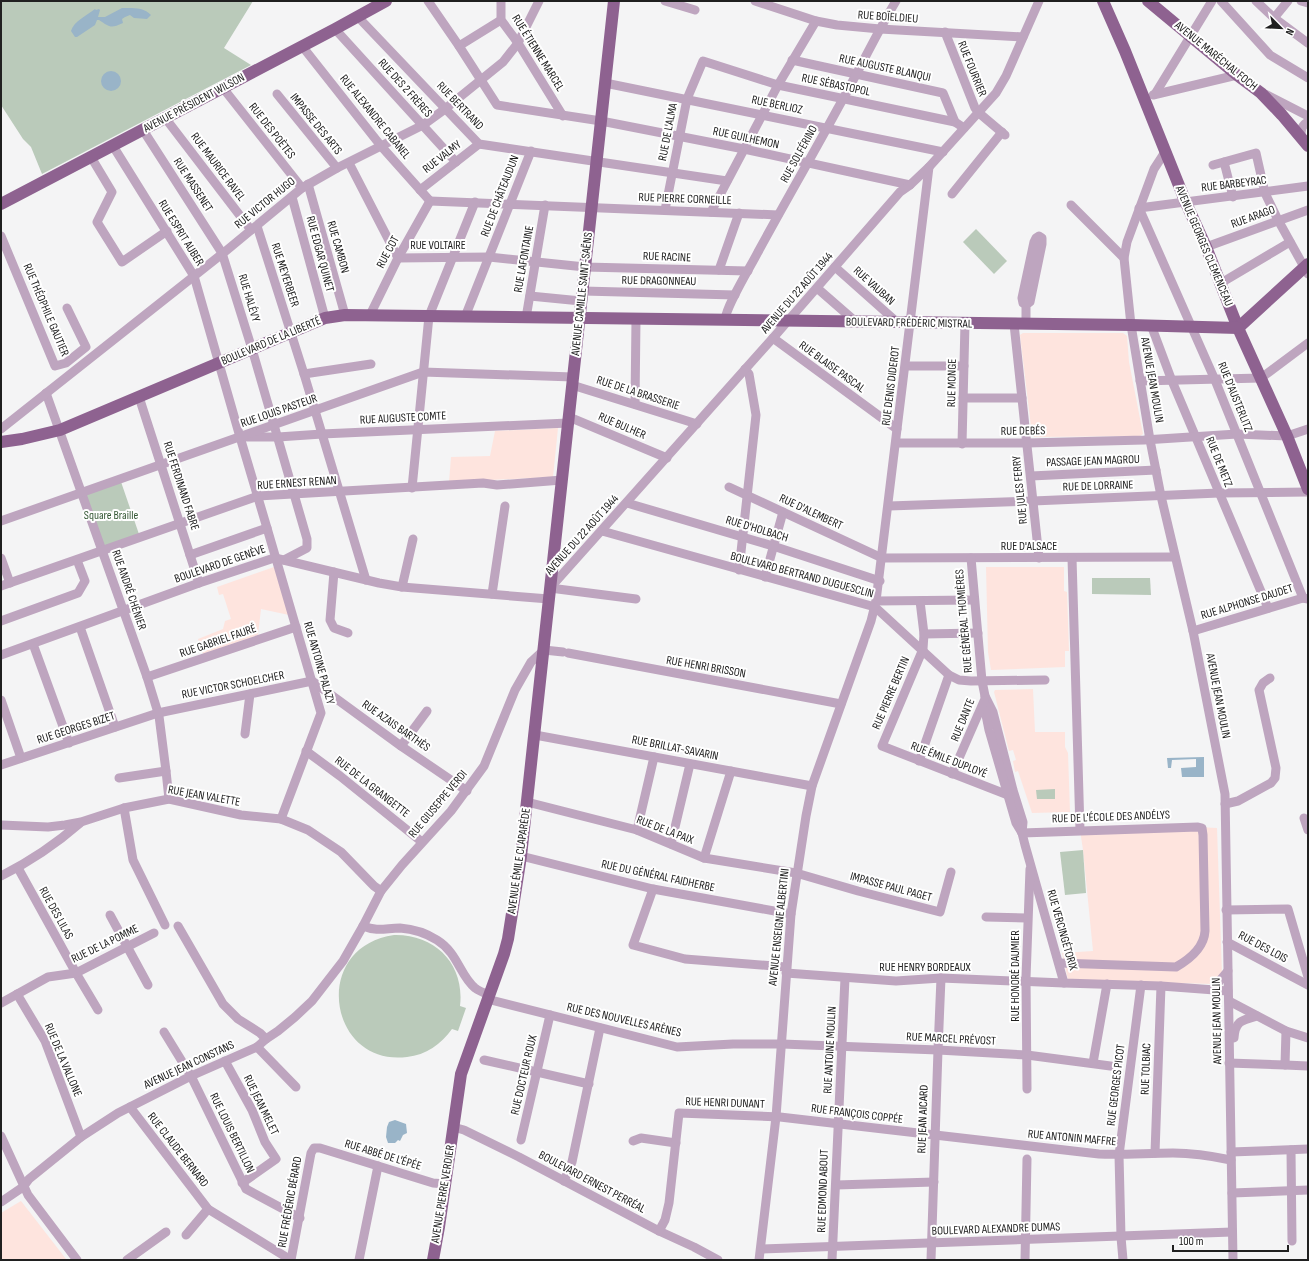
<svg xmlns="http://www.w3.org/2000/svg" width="1309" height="1261" viewBox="0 0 1309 1261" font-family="'Sofia Sans Condensed',sans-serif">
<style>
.education{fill:#fee4de}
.green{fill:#bacaba}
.water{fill:#99b4c8}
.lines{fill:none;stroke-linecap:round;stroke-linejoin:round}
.minor{stroke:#bea5bf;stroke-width:9}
.major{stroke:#8e6290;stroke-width:12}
.labels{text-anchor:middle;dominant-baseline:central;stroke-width:4;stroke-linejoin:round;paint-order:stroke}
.street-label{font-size:12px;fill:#202020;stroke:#fff}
.park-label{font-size:12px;fill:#355835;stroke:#fff}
</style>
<rect width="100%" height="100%" fill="#f4f4f5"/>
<g class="education">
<polygon points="1023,333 1123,333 1127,336 1129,362 1143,434 1140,436 1035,437 1032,435 1020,335"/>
<polygon points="558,428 553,477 449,482 451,457 490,456 495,431"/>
<polygon points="274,567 289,615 261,609 258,635 203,654 198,639 223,629 225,621 231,619 223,594 219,595 217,587"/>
<polygon points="986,567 1064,567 1064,591 1067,592 1069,651 1065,651 1065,667 991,670 988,652"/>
<polygon points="1033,689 1035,732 1065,732 1065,747 1068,753 1070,812 1032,813 1018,771 1015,772 1013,761 1016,760 1013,750 1009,751 994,692 995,690"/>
<polygon points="1198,827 1217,828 1222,974 1214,984 1068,980 1062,953 1093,951 1083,850 1080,830"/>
<polygon points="21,1201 66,1259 66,1260 1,1260 1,1213"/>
</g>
<g class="green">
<polygon points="1,1 253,1 224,48 251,65 42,174 31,147 23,139 1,105"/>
<polygon points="976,229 1007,261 994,274 963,242"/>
<polygon points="120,479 140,537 102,551 81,492"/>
<polygon points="1092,578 1150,578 1151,595 1092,594"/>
<polygon points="1055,789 1055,799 1037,799 1036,790"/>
<polygon points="1083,850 1086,893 1065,895 1060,852"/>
<path d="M 394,935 C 436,934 465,965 460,1006 L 466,1008 L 458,1031 L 452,1029 C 441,1044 426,1055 407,1057 C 328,1067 310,947 394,935 Z"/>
</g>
<g class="water">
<path d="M 122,8 C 132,8 144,7 151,15 L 147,19 L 134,18 L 130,15 L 125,17 L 122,19 L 123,23 C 110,29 110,27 99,20 L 97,20 L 95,25 L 77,37 L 75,37 L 71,31 C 74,21 86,16 95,9 L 96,10 L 99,9 L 100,10 L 98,17 L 105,17 Z"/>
<circle cx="111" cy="81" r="10"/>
<polygon points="1204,757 1204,777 1182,777 1181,768 1196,767 1196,759 1172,760 1171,768 1168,768 1167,758"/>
<polygon points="395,1120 406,1124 407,1133 403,1135 400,1141 398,1140 395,1143 388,1143 386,1137 387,1127 389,1122"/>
</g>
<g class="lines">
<g class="minor">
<polyline points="428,1 459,46 497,105 601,121 744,149 910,185"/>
<polyline points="501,1 501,20 518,43 563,116"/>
<polyline points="665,1 695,10"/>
<polyline points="755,1 816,21 837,25 880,29 1023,37"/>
<polyline points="1221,1 1270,55 1308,78"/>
<polyline points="1256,1 1274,18 1308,43"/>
<polyline points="1301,1 1308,3"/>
<polyline points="358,17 479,144 727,181"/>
<polyline points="1274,18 1288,1"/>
<polyline points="335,29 456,162"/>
<polyline points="945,32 975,108 979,113 1005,135"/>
<polyline points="302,46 381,146 430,201"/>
<polyline points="459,46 501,20"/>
<polyline points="792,60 943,93 955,122"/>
<polyline points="605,83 943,152"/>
<polyline points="223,88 302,188"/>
<polyline points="277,94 337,168"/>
<polyline points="1155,94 1212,1"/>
<polyline points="1265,94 1308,116"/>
<polyline points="1153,95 1237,75"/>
<polyline points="166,119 251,230"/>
<polyline points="143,130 222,253 252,349 307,539 307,548 284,560"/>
<path d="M 1301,138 C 1301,131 1301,125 1308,122"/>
<polyline points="113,146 194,276 240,437 267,528 321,713 281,819"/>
<polyline points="1165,152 1154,169 1127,242 1124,258 1131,325 1150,440 1161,496 1193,631 1225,794 1233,1260"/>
<polyline points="91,157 112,192 97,222 122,262 167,231"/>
<polyline points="1224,162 1233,197"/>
<polyline points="349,163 398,258 489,257 585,267 748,271"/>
<polyline points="1213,165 1256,153 1265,193 1278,220 1308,274"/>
<polyline points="308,184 345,315"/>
<polyline points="420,190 479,144"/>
<polyline points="952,194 1002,132"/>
<polyline points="292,197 325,318"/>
<polyline points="430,201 778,215"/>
<polyline points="1071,205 1124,258"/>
<polyline points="665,210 687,99 703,61 778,85 955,122 964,128"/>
<polyline points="711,212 778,85 816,21"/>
<polyline points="257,226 304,374 366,580"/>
<polyline points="1,236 55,366 66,363 86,347 67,308"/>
<polyline points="1206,247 1308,210"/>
<polyline points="835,267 898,323"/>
<polyline points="719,270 739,213"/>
<polyline points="1221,283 1290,242"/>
<polyline points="817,288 856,322"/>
<polyline points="583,291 735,295"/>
<polyline points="530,296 581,301"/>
<polyline points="370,315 398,258 430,201"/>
<polyline points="465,317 531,151"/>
<polyline points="526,318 545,205"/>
<path d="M 725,320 C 726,306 751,266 758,252 C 784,204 812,156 838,108 C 858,73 875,36 896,1"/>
<polyline points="1014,324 1039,558"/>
<polyline points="1026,324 1026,305 1030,302 1042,244 1042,238 1039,236 1036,238 1034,242 1022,298 1023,303 1026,305"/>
<polyline points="1151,325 1172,381 1268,608"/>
<polyline points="773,338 897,429"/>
<polyline points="906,366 964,366"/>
<polyline points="304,374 371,364"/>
<polyline points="1140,381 1261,378 1308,343"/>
<polyline points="572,385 697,424"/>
<polyline points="46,393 147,677 159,716 166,771 169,799"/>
<polyline points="139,397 199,583"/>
<polyline points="963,398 1022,398"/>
<polyline points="635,404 636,319"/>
<polyline points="569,417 667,458"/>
<polyline points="1,429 227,250 302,188 337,168 423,125 445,109 503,62 518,43 539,1"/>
<polyline points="247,437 278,437 322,434 568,423"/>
<polyline points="896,443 1027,443 1144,440 1237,434 1287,436 1308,429"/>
<polyline points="962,444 965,323"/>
<polyline points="1031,476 1156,470"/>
<polyline points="729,487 882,558 1175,557"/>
<polyline points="412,488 429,316 475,202"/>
<polyline points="627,503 773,546 880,581"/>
<polyline points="889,506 1033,501 1219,493 1308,492"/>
<polyline points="1,521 423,372 573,377"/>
<polyline points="602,531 875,607 949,675 959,680 971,681 1045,680"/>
<polyline points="190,555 267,528"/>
<polyline points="1,558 10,583"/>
<polyline points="971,558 982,681 985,696 993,712 1013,790 1023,822 1022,833"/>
<polyline points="1072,558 1080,830"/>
<polyline points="739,570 756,415 749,374 745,369"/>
<polyline points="334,572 330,620 334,628 348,633"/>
<polyline points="765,577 783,512"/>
<polyline points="1,586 258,496 483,483 497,485 562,480"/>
<polyline points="402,587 413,539"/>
<polyline points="550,588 773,338 900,192 910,185 929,167 996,93 1006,76 1039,1"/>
<polyline points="550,588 636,599"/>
<polyline points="492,594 505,506"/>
<polyline points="1303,598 1215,380 1139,208 1308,186"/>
<polyline points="876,601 974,600"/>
<polyline points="920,601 924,634 923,649 882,746 1008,795"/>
<polyline points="1,621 78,593 85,581 77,560"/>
<polyline points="80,627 115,727"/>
<polyline points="1193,631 1303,598 1308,599"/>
<polyline points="924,634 978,633"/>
<polyline points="33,644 69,743"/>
<polyline points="568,653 841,704"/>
<polyline points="1,655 199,583 271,559 275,558 379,583 402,587 549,599"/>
<polyline points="147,677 296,627"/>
<polyline points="985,696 986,715 989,730 1016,823 1022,833 1025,845 1064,983 1161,986 1228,991"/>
<polyline points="1,700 21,758"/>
<polyline points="245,734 250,694"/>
<polyline points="535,735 812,786"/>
<polyline points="401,746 427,711"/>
<polyline points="306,751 340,776 422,842"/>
<polyline points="919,761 949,675"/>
<polyline points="1,765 158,713 312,681 401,746 467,791"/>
<polyline points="952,774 984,701"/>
<polyline points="119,778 166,771"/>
<polyline points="527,802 637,830 704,858 796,873 858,891 940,912 951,872"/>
<polyline points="1225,804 1238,801 1271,783 1275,778 1276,768 1259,690 1263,683 1270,678"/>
<polyline points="124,808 133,860 165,925"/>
<polyline points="1304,818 1308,830"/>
<polyline points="1,825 48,827 65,825 81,822 124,808 169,799 241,815 281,819 308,830 341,852 374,886 381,891"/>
<polyline points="637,830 654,757"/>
<path d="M 1022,833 L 1198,827 L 1202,828 L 1203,835 L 1205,931 C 1204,948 1190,959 1176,967 L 1059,963"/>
<polyline points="671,844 690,764"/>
<polyline points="521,856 653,889 791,914"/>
<polyline points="704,858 731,771"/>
<polyline points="18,868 76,973 98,1010"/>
<path d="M 1,876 C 29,862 56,844 80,823"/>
<polyline points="653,889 633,945 685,959 786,967"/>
<polyline points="1226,910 1288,909 1308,977"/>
<polyline points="110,915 148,985"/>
<polyline points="986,917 1027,918"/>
<polyline points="178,926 223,1004 238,1019 260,1033 266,1039"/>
<path d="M 363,926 C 378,932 386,928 400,928 C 413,929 426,933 437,940 C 458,953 460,976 475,988 C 479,991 484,993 489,995"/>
<polyline points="1227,942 1308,985"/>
<polyline points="786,973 896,981 941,978 1064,983"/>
<polyline points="1212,990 1228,971"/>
<polyline points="17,994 45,1041 81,1137"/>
<polyline points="487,999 677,1047 733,1044 782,1044 938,1050 1027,1055 1118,1067"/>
<polyline points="1229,1001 1286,1031 1308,1038"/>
<polyline points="1,1003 48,977 76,973 154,933"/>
<polyline points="164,1032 191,1076 246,1189 300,1218"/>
<path d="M 1234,1038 C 1235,1021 1242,1020 1257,1016"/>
<polyline points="257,1047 296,1087"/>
<polyline points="484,1060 589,1084"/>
<polyline points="225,1061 252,1110 265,1142 276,1159 242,1183"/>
<polyline points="1093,1063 1107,984"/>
<polyline points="1229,1063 1285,1065 1286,1031"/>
<polyline points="1285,1065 1308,1066"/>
<polyline points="1027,1089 1026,978 1030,869"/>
<polyline points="130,1107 208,1209 291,1260"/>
<polyline points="453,1127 464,1130 519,1157 659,1231 694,1247 718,1260"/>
<polyline points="1,1136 28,1195 77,1260"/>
<polyline points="521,1140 550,1015"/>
<polyline points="633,1141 641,1138 676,1143"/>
<polyline points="1291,1150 1292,1241"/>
<polyline points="1231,1152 1308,1149"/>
<polyline points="1155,1153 1161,986"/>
<polyline points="564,1181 572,1162 600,1028"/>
<polyline points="836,1185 934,1182"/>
<polyline points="1232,1193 1308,1190"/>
<polyline points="1,1202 23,1187 29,1179 81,1137 118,1113 191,1076 257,1047 266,1039 278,1031 295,1017 312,1001 343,961 363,926 381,891 402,865 451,811 484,766 515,690 531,662 544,650 563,652"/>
<path d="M 659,1231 L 665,1220 L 669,1203 L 679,1113 L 780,1117 L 1099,1154 C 1124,1155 1148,1153 1173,1153 C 1193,1153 1212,1156 1231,1160"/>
<polyline points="186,1235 208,1209"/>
<polyline points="761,1249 1232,1232"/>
<polyline points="127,1260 166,1232"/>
<polyline points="291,1260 311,1153 314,1148 320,1148 433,1183 445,1184"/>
<polyline points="359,1260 378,1166"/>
<polyline points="759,1260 776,1117 791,914 806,816 812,786 871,621 876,601 929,167"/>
<polyline points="832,1260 845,978"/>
<polyline points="931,1260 938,1050 941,978"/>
<polyline points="1025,1260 1027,1159"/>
<polyline points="1123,1260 1121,1237 1119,1155 1141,985"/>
</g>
<g class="major">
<polyline points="1103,1 1125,51 1186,203 1206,247 1238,328 1287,436 1308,489"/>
<polyline points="1148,1 1237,75 1261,93 1282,115 1308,146"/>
<polyline points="1,204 335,29 386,1"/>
<polyline points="1238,328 1308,264"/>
<polyline points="1,442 22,439 60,430 325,318 345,315 1131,325 1238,328"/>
<polyline points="433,1260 439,1227 461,1074 504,954 508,939 521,856 614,1"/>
</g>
</g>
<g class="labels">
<g class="street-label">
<text transform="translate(888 17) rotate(4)">RUE BOÏELDIEU</text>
<text transform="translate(538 53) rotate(58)">RUE ÉTIENNE MARCEL</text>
<text transform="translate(1216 56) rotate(39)">AVENUE MARÉCHAL FOCH</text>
<text transform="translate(885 68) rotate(12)">RUE AUGUSTE BLANQUI</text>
<text transform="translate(972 69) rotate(68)">RUE FOURRIER</text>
<text transform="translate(836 85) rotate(12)">RUE SÉBASTOPOL</text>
<text transform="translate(405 88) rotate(48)">RUE DES 2 FRÈRES</text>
<text transform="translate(194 103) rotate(-28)">AVENUE PRÉSIDENT WILSON</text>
<text transform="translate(777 105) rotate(12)">RUE BERLIOZ</text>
<text transform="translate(460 106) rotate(46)">RUE BERTRAND</text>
<text transform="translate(375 117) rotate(51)">RUE ALEXANDRE CABANEL</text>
<text transform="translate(316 124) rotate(51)">IMPASSE DES ARTS</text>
<text transform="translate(272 131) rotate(52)">RUE DES POÈTES</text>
<text transform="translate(668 132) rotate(-79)">RUE DE L'ALMA</text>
<text transform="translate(746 138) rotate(12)">RUE GUILHEMON</text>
<text transform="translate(799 154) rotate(-61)">RUE SOLFÉRINO</text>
<text transform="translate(442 157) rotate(-38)">RUE VALMY</text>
<text transform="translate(218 167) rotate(53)">RUE MAURICE RAVEL</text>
<text transform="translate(1234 184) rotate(-7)">RUE BARBEYRAC</text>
<text transform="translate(193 185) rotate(57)">RUE MASSENET</text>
<text transform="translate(500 196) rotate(-69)">RUE DE CHÂTEAUDUN</text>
<text transform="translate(685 199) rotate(2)">RUE PIERRE CORNEILLE</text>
<text transform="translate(265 203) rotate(-39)">RUE VICTOR HUGO</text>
<text transform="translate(1253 217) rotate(-20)">RUE ARAGO</text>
<text transform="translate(181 233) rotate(58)">RUE ESPRIT AUBER</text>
<text x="438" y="245">RUE VOLTAIRE</text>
<text transform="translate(1204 246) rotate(67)">AVENUE GEORGES CLEMENCEAU</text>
<text transform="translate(338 247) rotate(74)">RUE CAMBON</text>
<text transform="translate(388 252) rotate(-62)">RUE COT</text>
<text transform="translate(320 254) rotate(75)">RUE EDGAR QUINET</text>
<text transform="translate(667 257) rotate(2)">RUE RACINE</text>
<text transform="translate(524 259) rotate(-80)">RUE LAFONTAINE</text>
<text transform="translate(285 275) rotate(72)">RUE MEYERBEER</text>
<text transform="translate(659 281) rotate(1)">RUE DRAGONNEAU</text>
<text transform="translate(874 286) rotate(42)">RUE VAUBAN</text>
<text transform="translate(797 293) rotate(-49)">AVENUE DU 22 AOÛT 1944</text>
<text transform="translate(582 294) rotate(-84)">AVENUE CAMILLE SAINT-SAËNS</text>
<text transform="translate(249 298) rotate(73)">RUE HALÉVY</text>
<text transform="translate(46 310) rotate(67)">RUE THÉOPHILE GAUTIER</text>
<text transform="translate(909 323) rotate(1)">BOULEVARD FRÉDÉRIC MISTRAL</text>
<text transform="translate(271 341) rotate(-23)">BOULEVARD DE LA LIBERTÉ</text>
<text transform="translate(832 367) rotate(36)">RUE BLAISE PASCAL</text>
<text transform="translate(1152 380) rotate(80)">AVENUE JEAN MOULIN</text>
<text transform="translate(952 383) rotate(-89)">RUE MONGE</text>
<text transform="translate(891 386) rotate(-83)">RUE DENIS DIDEROT</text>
<text transform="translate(638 393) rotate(18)">RUE DE LA BRASSERIE</text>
<text transform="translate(1235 397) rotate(68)">RUE D'AUSTERLITZ</text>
<text transform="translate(279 411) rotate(-19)">RUE LOUIS PASTEUR</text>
<text transform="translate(403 418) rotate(-3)">RUE AUGUSTE COMTE</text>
<text transform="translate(622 426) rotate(23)">RUE BULHER</text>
<text transform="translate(1023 431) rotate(-1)">RUE DEBÉS</text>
<text transform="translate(1093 461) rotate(-2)">PASSAGE JEAN MAGROU</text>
<text transform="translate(1219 462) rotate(68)">RUE DE METZ</text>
<text transform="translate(297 483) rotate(-4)">RUE ERNEST RENAN</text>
<text transform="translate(181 486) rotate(72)">RUE FERDINAND FABRE</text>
<text transform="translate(1098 486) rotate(-2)">RUE DE LORRAINE</text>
<text transform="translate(1020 490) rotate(-96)">RUE JULES FERRY</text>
<text transform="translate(811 512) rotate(25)">RUE D'ALEMBERT</text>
<text transform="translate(757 529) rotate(17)">RUE D'HOLBACH</text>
<text transform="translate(582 535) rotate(-48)">AVENUE DU 22 AOÛT 1944</text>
<text x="1029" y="546">RUE D'ALSACE</text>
<text transform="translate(220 564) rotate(-19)">BOULEVARD DE GENÈVE</text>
<text transform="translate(802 575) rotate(15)">BOULEVARD BERTRAND DUGUESCLIN</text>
<text transform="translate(129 590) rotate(71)">RUE ANDRÉ CHÉNIER</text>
<text transform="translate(1247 602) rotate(-17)">RUE ALPHONSE DAUDET</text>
<text transform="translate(964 621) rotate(-95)">RUE GÉNÉRAL THOMIÈRES</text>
<text transform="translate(218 641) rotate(-19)">RUE GABRIEL FAURÉ</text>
<text transform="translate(319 663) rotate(74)">RUE ANTOINE PALAZY</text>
<text transform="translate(706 667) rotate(10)">RUE HENRI BRISSON</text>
<text transform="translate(233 685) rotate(-11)">RUE VICTOR SCHOELCHER</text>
<text transform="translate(891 693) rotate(-67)">RUE PIERRE BERTIN</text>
<text transform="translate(1218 696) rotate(79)">AVENUE JEAN MOULIN</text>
<text transform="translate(963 720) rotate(-68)">RUE DANTE</text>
<text transform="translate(396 726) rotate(35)">RUE AZAIS BARTHÈS</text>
<text transform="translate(76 728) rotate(-18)">RUE GEORGES BIZET</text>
<text transform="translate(675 748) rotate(11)">RUE BRILLAT-SAVARIN</text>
<text transform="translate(949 760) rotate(21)">RUE ÉMILE DUPLOYÉ</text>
<text transform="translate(372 787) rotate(38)">RUE DE LA GRANGETTE</text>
<text transform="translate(204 796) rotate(10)">RUE JEAN VALETTE</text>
<text transform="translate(438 804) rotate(-50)">RUE GIUSEPPE VERDI</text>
<text transform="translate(1111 817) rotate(-2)">RUE DE L'ÉCOLE DES ANDÉLYS</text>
<text transform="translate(665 830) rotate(21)">RUE DE LA PAIX</text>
<text transform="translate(519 861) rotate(-82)">AVENUE ÉMILE CLAPARÈDE</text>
<text transform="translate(658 876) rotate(12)">RUE DU GÉNÉRAL FAIDHERBE</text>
<text transform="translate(891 887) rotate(15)">IMPASSE PAUL PAGET</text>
<text transform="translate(56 913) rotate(61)">RUE DES LILAS</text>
<text transform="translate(779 927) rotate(-84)">AVENUE ENSEIGNE ALBERTINI</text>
<text transform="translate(1062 930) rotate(74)">RUE VERCINGÉTORIX</text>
<text transform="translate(105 944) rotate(-26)">RUE DE LA POMME</text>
<text transform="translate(1263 947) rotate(28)">RUE DES LOIS</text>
<text x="925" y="967">RUE HENRY BORDEAUX</text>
<text transform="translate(1015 976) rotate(-90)">RUE HONORÉ DAUMIER</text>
<text transform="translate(624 1020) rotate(13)">RUE DES NOUVELLES ARÈNES</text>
<text transform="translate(1217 1021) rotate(-91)">AVENUE JEAN MOULIN</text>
<text transform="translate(951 1039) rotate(3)">RUE MARCEL PRÉVOST</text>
<text transform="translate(830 1050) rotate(-87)">RUE ANTOINE MOULIN</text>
<text transform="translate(63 1060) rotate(67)">RUE DE LA VALLONE</text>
<text transform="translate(189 1065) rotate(-25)">AVENUE JEAN CONSTANS</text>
<text transform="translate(1146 1069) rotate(-88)">RUE TOLBIAC</text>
<text transform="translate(524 1075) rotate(-77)">RUE DOCTEUR ROUX</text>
<text transform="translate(1116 1085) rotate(-83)">RUE GEORGES PICOT</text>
<text transform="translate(725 1103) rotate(2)">RUE HENRI DUNANT</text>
<text transform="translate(261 1105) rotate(64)">RUE JEAN MELET</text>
<text transform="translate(857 1114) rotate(7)">RUE FRANÇOIS COPPÉE</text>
<text transform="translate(923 1119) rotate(-88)">RUE JEAN AICARD</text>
<text transform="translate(232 1133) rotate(64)">RUE LOUIS BERTILLON</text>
<text transform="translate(1072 1138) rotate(5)">RUE ANTONIN MAFFRE</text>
<text transform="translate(178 1150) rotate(52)">RUE CLAUDE BERNARD</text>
<text transform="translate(383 1155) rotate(17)">RUE ABBÉ DE L'ÉPÉE</text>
<text transform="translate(592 1182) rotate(28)">BOULEVARD ERNEST PERRÉAL</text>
<text transform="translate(823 1191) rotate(-88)">RUE EDMOND ABOUT</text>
<text transform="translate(443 1194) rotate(-81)">AVENUE PIERRE VERDIER</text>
<text transform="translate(290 1202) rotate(-80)">RUE FRÉDÉRIC BÉRARD</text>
<text transform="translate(996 1229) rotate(-2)">BOULEVARD ALEXANDRE DUMAS</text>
</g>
<g class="park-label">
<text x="111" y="515">Square Braille</text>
</g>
</g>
<rect width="1309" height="1261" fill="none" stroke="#202020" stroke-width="4"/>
<g transform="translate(1281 28) rotate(114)" stroke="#ffffff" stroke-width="3" paint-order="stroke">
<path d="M0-3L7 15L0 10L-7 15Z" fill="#202020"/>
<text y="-6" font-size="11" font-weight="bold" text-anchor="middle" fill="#202020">N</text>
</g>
<path d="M1173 1245v6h115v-6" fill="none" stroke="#202020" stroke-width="2"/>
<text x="1179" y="1245" font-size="12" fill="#202020" stroke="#ffffff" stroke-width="3" paint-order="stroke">100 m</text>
</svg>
